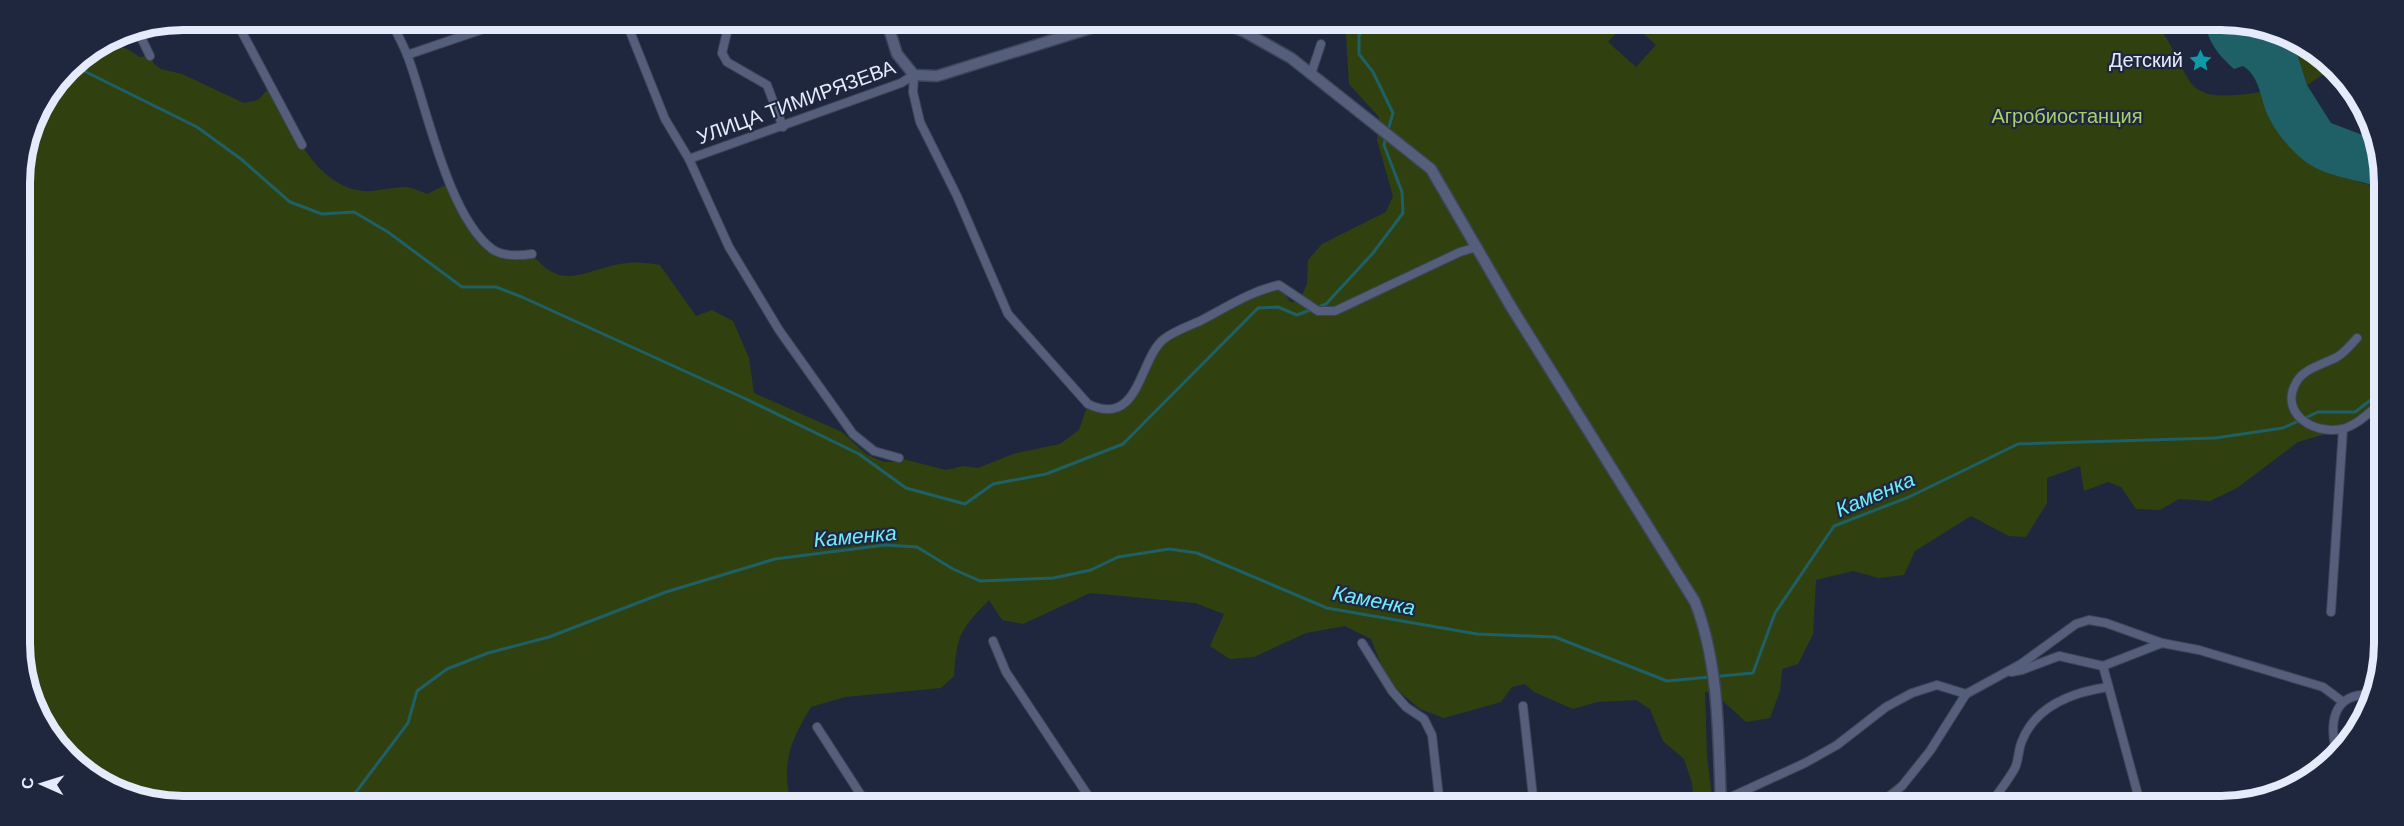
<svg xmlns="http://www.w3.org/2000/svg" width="2404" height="826" viewBox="0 0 2404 826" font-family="Helvetica,sans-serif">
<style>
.green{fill:#30410f}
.water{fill:#1f5f66}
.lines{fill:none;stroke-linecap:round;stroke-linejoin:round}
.stream{stroke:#1f5f66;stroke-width:3}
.street-casing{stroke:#3e4558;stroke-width:10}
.secondary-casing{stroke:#3e4558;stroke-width:13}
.street{stroke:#555f7b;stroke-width:8}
.secondary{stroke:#555f7b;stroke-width:10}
.labels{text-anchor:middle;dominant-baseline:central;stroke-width:4.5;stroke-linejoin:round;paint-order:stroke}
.poi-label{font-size:20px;fill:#e5ebfb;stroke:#1f273f;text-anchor:end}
.street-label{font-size:20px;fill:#e5ebfb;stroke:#1f273f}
.park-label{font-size:20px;fill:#a9cf69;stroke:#1f273f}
.water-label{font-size:21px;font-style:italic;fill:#72ebf8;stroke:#1f273f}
.rim{fill:none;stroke:#e5ebfb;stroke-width:8}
</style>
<rect width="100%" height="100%" fill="#1f273f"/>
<g class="green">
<path d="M 1345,20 L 1628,20 L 1608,42 L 1636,67 L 1656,45 L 1629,20 L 2158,20 L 2158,25 C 2197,82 2177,105 2261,92 L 2268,117 L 2328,173 L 2383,189 L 2384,400 L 2343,429 L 2298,442 L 2237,488 L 2210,501 L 2179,499 L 2160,510 L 2136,509 L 2121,487 L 2108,482 L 2084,491 L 2080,466 L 2047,478 L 2047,503 L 2026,537 L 2009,536 L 1971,516 L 1915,551 L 1904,575 L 1879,578 L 1853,571 L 1816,580 L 1813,634 L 1798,664 L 1782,669 L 1780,691 L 1770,718 L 1746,722 L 1714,693 L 1705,692 L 1707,756 L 1713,806 L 1694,806 L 1692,783 L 1684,759 L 1663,741 L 1650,709 L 1636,700 L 1597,702 L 1573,709 L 1534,692 L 1525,684 L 1512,687 L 1501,702 L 1444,718 L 1420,709 L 1396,689 L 1381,664 L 1371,639 L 1345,626 L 1306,633 L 1254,657 L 1230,659 L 1210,646 L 1224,614 L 1195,603 L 1090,593 L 1023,624 L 1002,620 L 989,600 C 960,630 957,634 954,676 L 941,688 L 845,697 L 811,707 C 788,745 782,763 791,806 L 183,806 L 131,798 L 60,751 L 23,674 L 20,172 C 25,153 28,126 38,109 C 57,77 100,22 139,57 L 150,56 L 154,64 L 161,69 L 182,74 L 244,103 L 258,100 L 270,87 C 291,125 314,186 363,191 C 377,192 391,187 405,187 C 412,187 420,191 427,194 L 450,183 L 474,232 L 493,251 L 532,254 C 564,295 587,267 627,263 C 638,262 649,263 660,265 L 696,316 L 712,310 L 733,321 L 749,358 L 754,393 L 842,432 L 866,454 L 884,462 L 894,462 L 899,458 L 946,470 L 963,466 L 978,468 L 1013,454 L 1060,444 L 1079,430 L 1088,404 L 1116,407 L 1128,399 L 1162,340 L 1279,285 L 1290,302 L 1299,302 L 1307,284 L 1308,260 L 1322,244 L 1386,212 L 1393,196 L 1377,140 L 1379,117 L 1349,84 Z"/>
<polygon points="2293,41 2333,68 2307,85"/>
</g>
<path class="water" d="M 2204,20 L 2273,28 L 2293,41 L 2307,85 L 2331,123 L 2373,139 L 2383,161 L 2383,189 C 2357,178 2323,178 2301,158 C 2288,147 2277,133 2269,118 C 2260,101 2261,77 2243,66 L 2234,69 C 2218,55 2208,42 2204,20 Z"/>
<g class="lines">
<g class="stream">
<polyline points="1372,19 1370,25 1359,35 1359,54 1373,72 1393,113 1388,130"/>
<polyline points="72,65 197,127 241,159 290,202 322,214 354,212 388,232 462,287 496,287 522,297 746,399 859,454 906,488 965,504 993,484 1046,474 1123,444 1258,308 1278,307 1297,315 1326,304 1373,253 1403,213 1402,192 1384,145 1386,136"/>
<polyline points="349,806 350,800 408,723 417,691 447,669 488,653 549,637 666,592 775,559 885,545 917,547 953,569 980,581 1053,578 1091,570 1118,557 1169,549 1197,553 1327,608 1477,634 1555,637 1667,681 1753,673 1775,613 1834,526 1909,497 2018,444 2215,438 2283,428 2318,412 2355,412 2384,390"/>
</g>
<defs>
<g id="street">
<polyline points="235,19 302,145"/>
<path d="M 390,19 C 396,32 403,44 408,57 C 427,108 448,216 492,249 C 503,257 519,256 532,254"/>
<polyline points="625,19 665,119 689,159 729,247 779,330 853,434 874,451 899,458"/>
<polyline points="730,19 722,53 727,62 767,85 783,127"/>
<polyline points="137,29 150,56"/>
<polyline points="407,55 513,19"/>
<polyline points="1311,74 1321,44"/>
<path d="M 914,75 L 913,92 L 920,122 L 957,196 L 1008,314 L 1088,404 C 1140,429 1139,358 1164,339 C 1174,331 1189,326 1200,321 C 1227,307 1251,291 1279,285 L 1318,311 L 1335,311 L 1460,252 L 1477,247"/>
<polyline points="689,159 901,83 914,75"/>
<path d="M 2357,338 C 2351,345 2344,353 2337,357 C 2324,364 2305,368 2297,381 C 2278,412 2312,435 2342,429 C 2358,425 2372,410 2384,400"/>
<polyline points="2331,612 2343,429"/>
<polyline points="993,641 1006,672 1095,806"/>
<polyline points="1362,643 1392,691 1406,707 1424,719 1432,735 1440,806"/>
<polyline points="2011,672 2022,670 2059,656 2103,666"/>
<polyline points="1523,706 1534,806"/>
<polyline points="817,727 868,806"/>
<path d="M 2336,751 C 2328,717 2336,691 2376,695"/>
<polyline points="1720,802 1805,763 1837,745 1886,707 1912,693 1937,685 1966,694"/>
<polyline points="1877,806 1902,786 1930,751 1966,694 2021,664 2076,624 2089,620 2106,623 2162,643"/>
<path d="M 1989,806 C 1997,794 2008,781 2015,768 C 2019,760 2018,749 2022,741 C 2036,705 2074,692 2108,687"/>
<polyline points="2141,806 2103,666 2162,643 2199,650 2323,687 2343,702"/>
</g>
<g id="secondary">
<polyline points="886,19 897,54 914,75 937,76 1120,19"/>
<path d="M 1215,19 L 1243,31 L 1291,58 L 1431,169 L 1510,305 L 1695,602 C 1720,666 1718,739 1721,806"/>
</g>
</defs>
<use href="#street" class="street-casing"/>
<use href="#secondary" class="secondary-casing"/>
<use href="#street" class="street"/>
<use href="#secondary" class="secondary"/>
</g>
<defs>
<symbol id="sight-bare" viewBox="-9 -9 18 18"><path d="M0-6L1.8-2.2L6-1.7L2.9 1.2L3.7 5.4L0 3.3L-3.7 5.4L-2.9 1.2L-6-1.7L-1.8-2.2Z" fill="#0f9aa8" stroke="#1f273f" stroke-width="2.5" paint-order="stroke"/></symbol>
</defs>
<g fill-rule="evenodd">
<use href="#sight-bare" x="2184" y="44" width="33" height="33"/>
</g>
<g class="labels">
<g class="poi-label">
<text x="2183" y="60">Детский</text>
</g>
<g class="street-label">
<text transform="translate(796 102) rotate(-20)">УЛИЦА ТИМИРЯЗЕВА</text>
</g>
<g class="park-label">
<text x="2067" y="116">Агробиостанция</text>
</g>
<g class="water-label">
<text transform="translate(1875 494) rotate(-23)">Каменка</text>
<text transform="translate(855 536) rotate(-5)">Каменка</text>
<text transform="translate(1374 600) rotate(11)">Каменка</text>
</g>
</g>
<path d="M0 0H2404V826H0ZM183 30H2221A153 153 0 0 1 2374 183V643A153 153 0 0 1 2221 796H183A153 153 0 0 1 30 643V183A153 153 0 0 1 183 30Z" fill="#1f273f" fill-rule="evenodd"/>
<path class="rim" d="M183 30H2221A153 153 0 0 1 2374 183V643A153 153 0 0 1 2221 796H183A153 153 0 0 1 30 643V183A153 153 0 0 1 183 30Z"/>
<g transform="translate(42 784) rotate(273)" stroke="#1f273f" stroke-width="4.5" paint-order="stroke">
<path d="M0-4.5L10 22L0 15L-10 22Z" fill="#e5ebfb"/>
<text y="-9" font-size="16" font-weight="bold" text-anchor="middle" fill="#e5ebfb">С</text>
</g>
</svg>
